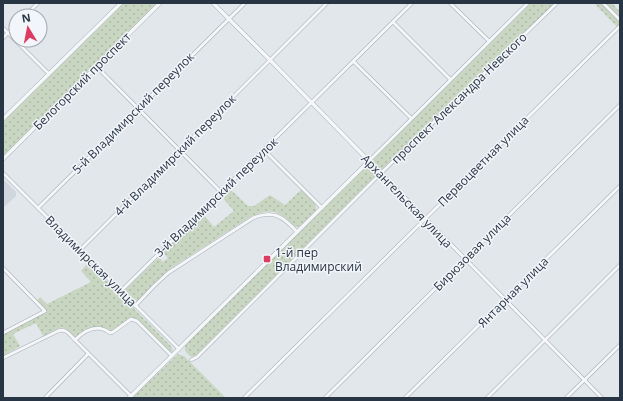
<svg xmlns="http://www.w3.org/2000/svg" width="623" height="401" viewBox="0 0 623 401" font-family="'Open Sans',sans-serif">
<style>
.built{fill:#d0d6de}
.grass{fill:url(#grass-dots)}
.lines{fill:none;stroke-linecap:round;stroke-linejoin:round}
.minor-casing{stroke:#a6aeb7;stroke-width:4}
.tertiary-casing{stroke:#a6aeb7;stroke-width:4.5}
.minor{stroke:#f5f7f9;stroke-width:3}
.tertiary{stroke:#f5f7f9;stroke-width:3.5}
.poi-dot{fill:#db3d62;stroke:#f2f5f9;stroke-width:1.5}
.labels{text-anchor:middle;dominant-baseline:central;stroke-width:3;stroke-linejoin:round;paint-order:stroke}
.street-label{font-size:12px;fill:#283545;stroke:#f2f5f9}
.poi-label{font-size:12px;fill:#283545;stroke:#f2f5f9;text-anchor:start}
</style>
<defs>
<pattern id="grass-dots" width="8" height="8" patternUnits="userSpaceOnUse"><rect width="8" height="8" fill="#c9d6c2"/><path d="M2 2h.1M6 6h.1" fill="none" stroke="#adb8a8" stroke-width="1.8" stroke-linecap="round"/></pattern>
</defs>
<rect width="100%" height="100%" fill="#e2e7ec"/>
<polygon class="built" points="3,179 16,192 16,196 3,208"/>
<g class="grass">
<polygon points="123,3 158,3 3,157 3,122"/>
<polygon points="531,3 555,3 380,171 373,164 374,159"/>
<polygon points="594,3 612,3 620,12 620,30"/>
<path d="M 369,167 L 376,173 L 375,177 L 197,355 L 191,357 C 186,353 183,350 186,344 L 364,169 Z"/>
<path d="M 230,189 L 248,206 L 254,206 L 270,195 L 285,205 L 301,190 C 307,196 318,202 316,211 L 300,226 L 296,227 C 291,224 286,218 281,215 C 271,208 259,213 250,217 L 171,268 L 156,281 L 139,299 L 137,301 C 133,299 127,293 125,289 L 127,288 L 159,257 L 163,262 L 168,258 L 163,252 L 203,214 L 214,227 L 234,211 L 222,197 Z"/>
<path d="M 87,264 L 90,264 L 170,345 L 172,348 L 173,352 L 169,351 L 141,323 L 132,317 L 111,332 C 98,323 86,328 75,338 L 62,327 L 43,336 L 36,323 L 13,334 L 20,346 L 3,356 L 3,335 L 47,311 L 37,300 L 40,297 L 47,304 L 91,282 L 81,271 Z"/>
<polygon points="178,354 184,356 226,398 132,398"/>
</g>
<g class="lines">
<defs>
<g id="minor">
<polyline points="450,3 489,41"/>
<polyline points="528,3 369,161 602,398"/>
<polyline points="603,3 620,20"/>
<polyline points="25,16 38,3"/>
<polyline points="393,22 450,79"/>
<polyline points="3,28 49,74"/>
<polyline points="3,38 16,25"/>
<polyline points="354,62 411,118"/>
<polyline points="97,67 221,192"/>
<polyline points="264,150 322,208"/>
<polyline points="3,173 179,349"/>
<polyline points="38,208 245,3"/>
<polyline points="80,250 327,3"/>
<polyline points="3,268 45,311 3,333"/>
<polyline points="121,291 412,3"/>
<path d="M 135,306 L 154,286 L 168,273 L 253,218 C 273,210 283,216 297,232"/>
<polyline points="75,340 131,396"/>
<path d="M 3,358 L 58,331 C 66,328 70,335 75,340 C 85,330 97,323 110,333 L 113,332 L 131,319 L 137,321 L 172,356"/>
<polyline points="191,360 197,357 380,174 557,3"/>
<polyline points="45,398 88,354"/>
<polyline points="244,398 620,26"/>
<polyline points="325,398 620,105"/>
<polyline points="405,398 620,186"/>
<polyline points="487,398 620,265"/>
<polyline points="566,398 620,345"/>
</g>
<g id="tertiary">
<polyline points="3,119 121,3"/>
<polyline points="3,159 160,3"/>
<polyline points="129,398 369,161 270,60 213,3"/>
</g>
</defs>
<use href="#minor" class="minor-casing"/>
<use href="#tertiary" class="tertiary-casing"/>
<use href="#minor" class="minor"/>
<use href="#tertiary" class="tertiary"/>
</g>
<rect class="poi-dot" x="263" y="255" width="8" height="8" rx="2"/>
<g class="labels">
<g class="street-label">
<text transform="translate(82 81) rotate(-45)">Белогорский проспект</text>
<text transform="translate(459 98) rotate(-44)">проспект Александра Невского</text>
<text transform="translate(133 113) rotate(-45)">5-й Владимирский переулок</text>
<text transform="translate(175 155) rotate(-45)">4-й Владимирский переулок</text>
<text transform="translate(483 161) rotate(-45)">Первоцветная улица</text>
<text transform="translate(216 197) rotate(-44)">3-й Владимирский переулок</text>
<text transform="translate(407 201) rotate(46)">Архангельская улица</text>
<text transform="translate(472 252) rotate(-45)">Бирюзовая улица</text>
<text transform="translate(91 261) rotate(45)">Владимирская улица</text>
<text transform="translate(513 292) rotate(-45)">Янтарная улица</text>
</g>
<g class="poi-label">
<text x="275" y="252">1-й пер<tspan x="275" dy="14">Владимирский</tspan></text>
</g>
</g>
<rect width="623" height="401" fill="none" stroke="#283545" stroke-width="8"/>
<g transform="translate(28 28) rotate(350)"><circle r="19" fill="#f2f5f9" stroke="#a1a8b1"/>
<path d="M0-3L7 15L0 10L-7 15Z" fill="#db3d62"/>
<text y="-6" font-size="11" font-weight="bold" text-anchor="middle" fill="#283545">N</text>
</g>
</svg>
